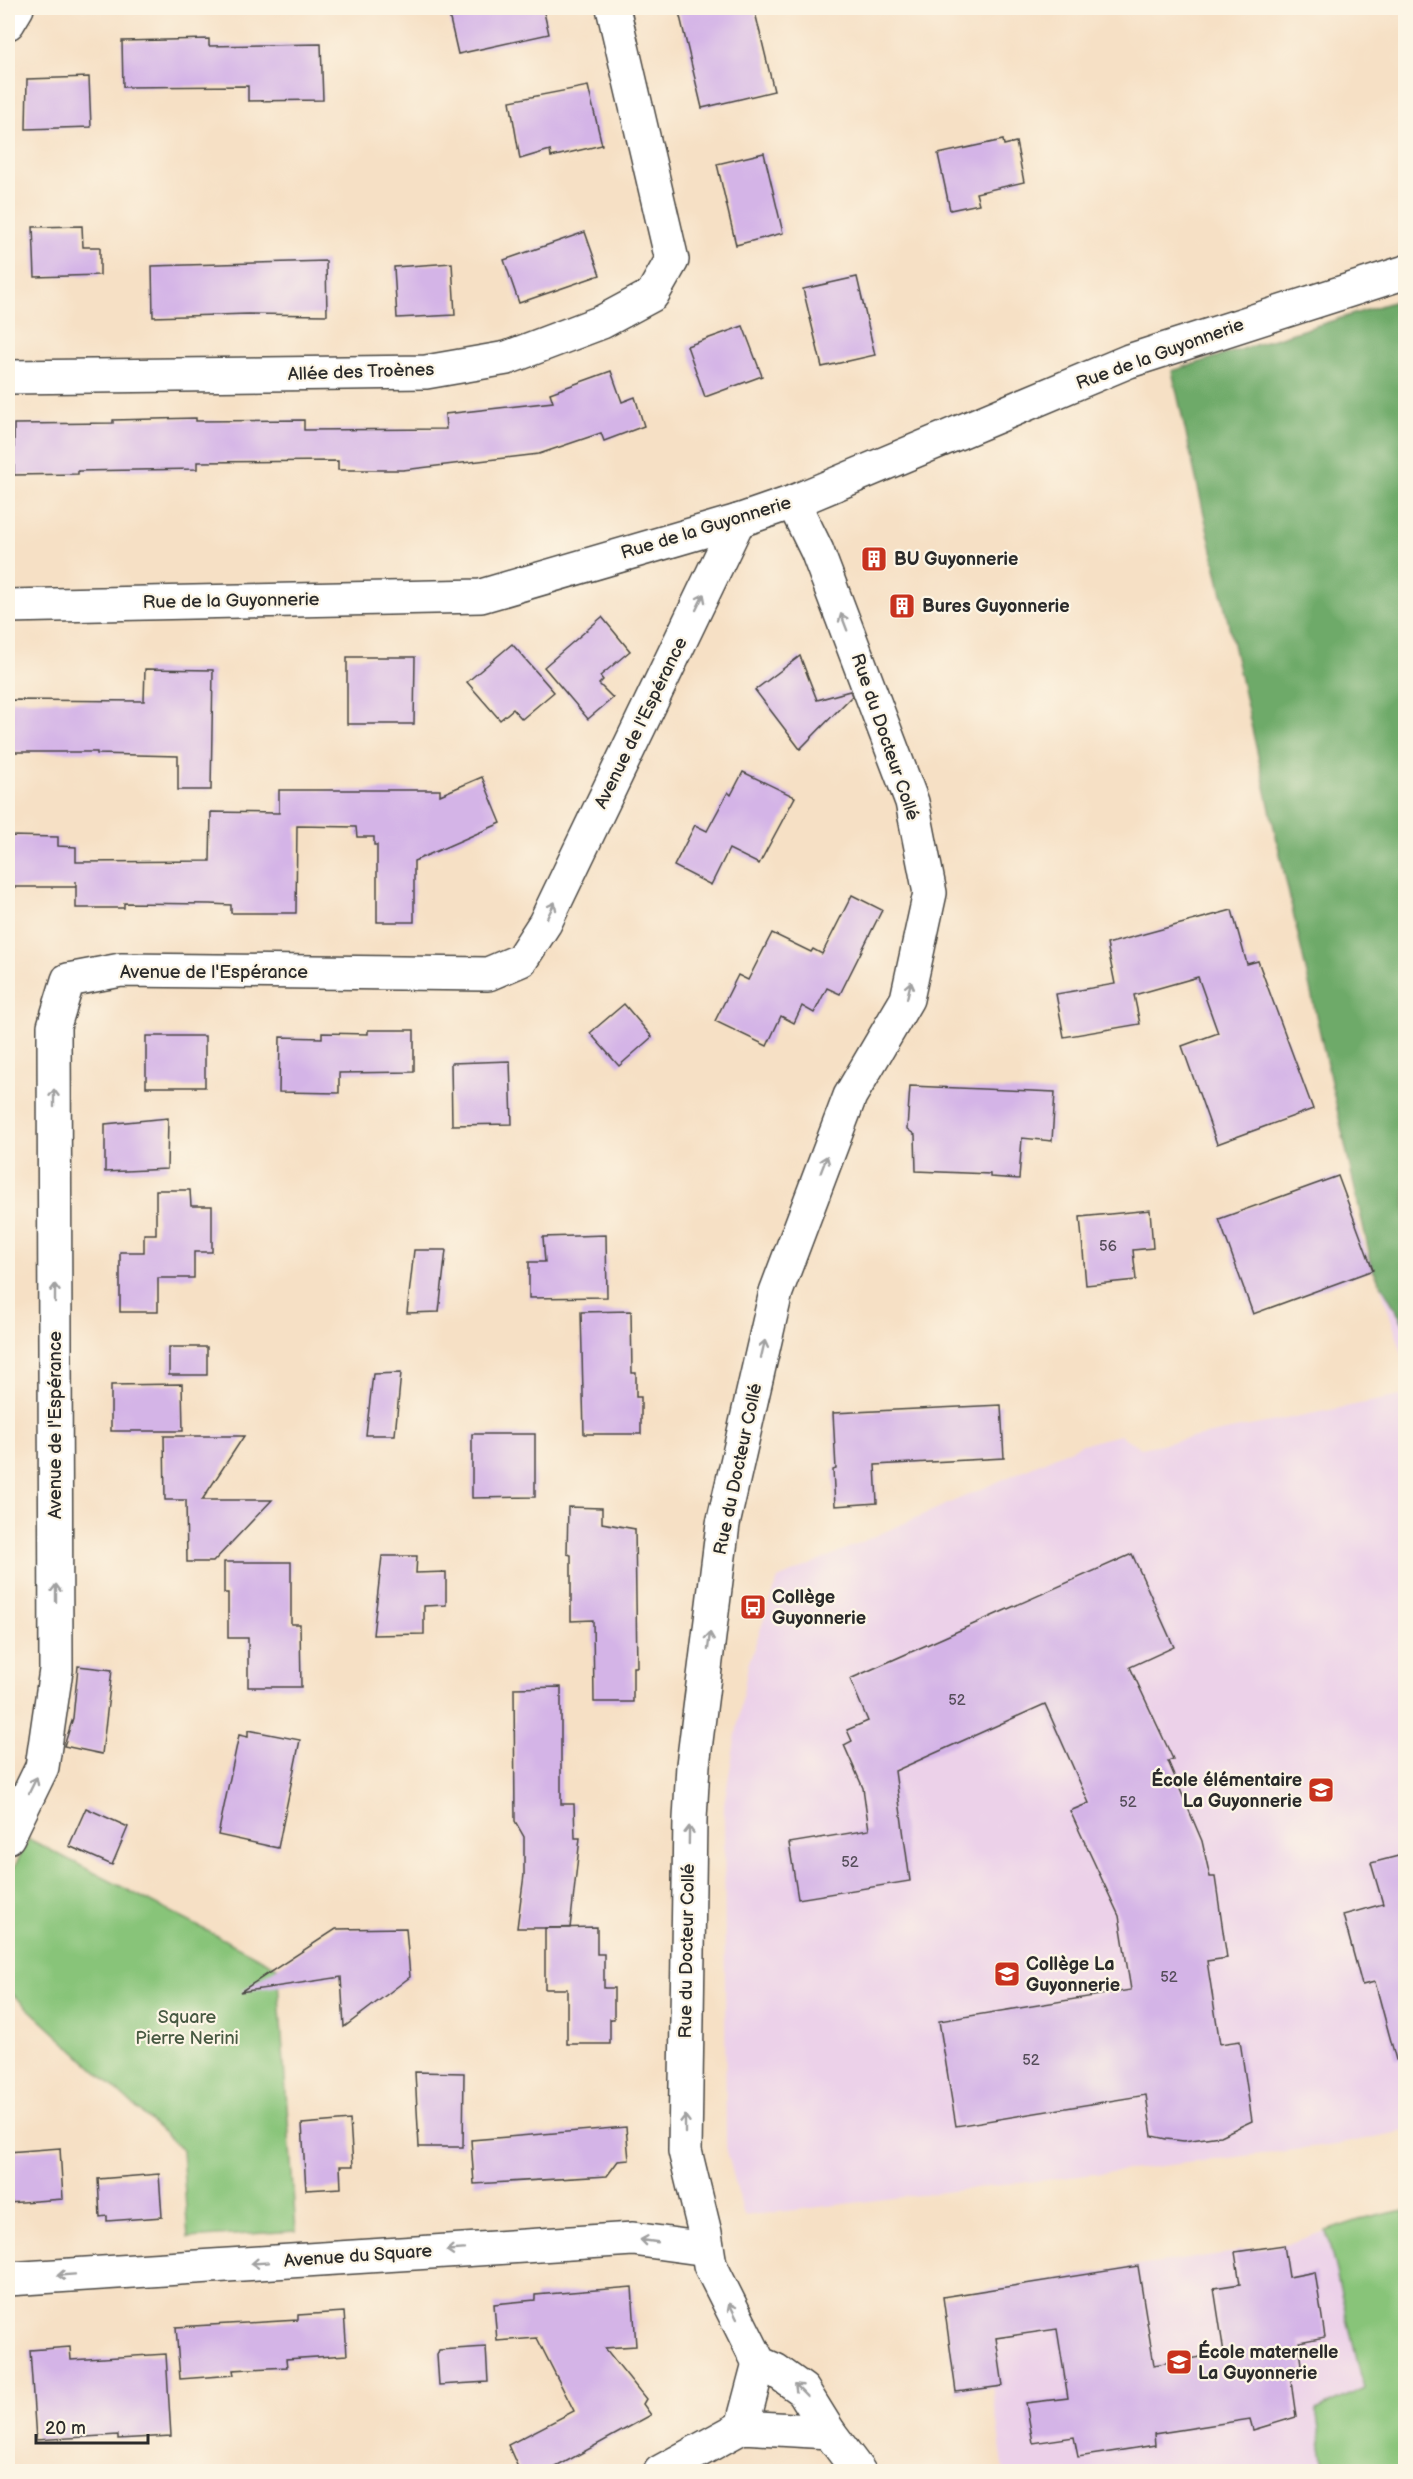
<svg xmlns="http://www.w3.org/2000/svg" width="1413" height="2479" viewBox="0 0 1413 2479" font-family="'Balsamiq Sans',sans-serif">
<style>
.built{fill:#ecd1e9}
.green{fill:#88c479;stroke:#5a7852;stroke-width:1.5}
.forest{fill:#6eaa69;stroke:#4c6a4a;stroke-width:1.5}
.building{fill:#d4b4e7}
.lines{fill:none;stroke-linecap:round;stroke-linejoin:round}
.minor-casing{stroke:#494642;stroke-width:36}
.tertiary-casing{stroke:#494642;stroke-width:36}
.minor{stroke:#fff;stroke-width:33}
.tertiary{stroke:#fff;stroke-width:33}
.oneway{stroke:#a0a0a0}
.labels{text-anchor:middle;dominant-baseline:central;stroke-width:4.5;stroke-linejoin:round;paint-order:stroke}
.number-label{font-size:15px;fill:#554d5a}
.street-label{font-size:18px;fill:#2b2b2b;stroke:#fcf5e5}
.poi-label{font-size:18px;font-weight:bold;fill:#2b2b2b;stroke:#fcf5e5;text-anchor:start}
.park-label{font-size:18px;fill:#475942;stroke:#fcf5e5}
</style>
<rect width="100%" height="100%" fill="#fcf5e5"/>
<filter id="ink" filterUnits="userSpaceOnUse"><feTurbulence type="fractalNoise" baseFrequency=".0167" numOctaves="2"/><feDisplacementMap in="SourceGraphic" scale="12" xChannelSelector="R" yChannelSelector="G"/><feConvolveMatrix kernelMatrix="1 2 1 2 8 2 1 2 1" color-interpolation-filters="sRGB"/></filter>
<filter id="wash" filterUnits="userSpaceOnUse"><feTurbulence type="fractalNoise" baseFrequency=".008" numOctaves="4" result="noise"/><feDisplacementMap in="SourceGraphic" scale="24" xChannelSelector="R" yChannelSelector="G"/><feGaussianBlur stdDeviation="1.35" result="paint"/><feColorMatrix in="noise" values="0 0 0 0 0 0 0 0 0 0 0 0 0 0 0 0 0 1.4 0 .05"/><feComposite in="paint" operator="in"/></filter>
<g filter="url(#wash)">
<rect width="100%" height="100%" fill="#f6e0c5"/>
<g class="built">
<polygon points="1405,1270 1405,1363 1378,1278"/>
<polygon points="1405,1395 1405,2131 1336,2145 744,2216 726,2147 724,1804 748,1665 778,1579 1083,1444 1120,1435 1141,1448"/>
<polygon points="1326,2231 1364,2388 1316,2410 1326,2471 1004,2472 992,2387 1003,2385 996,2338 1014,2335 1138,2266 1284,2245"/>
</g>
<g class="green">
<polygon points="29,1839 277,1967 296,2231 188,2238 182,2150 8,1990 8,1879"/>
<polygon points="1405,2210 1405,2469 1396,2472 1326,2471 1316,2410 1364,2388 1326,2231 1359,2220"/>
</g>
<polygon class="forest" points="1405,298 1406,298 1405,1326 1373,1270 1172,371"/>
<g id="blocks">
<g class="building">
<polygon points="483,8 543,8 549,34 458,54 449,15"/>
<polygon points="678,8 754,8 774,91 702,108"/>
<polygon points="209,39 209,46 321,44 323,100 248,101 248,86 123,87 122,41"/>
<polygon points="89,77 91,127 26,129 27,79"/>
<polygon points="588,86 602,145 551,157 550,150 520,159 510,101"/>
<polygon points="1003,140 1004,145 1016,142 1024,182 976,193 979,204 950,210 938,154"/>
<polygon points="764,153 783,233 736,245 717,164"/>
<polygon points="82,226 83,247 100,247 100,275 35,277 33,227"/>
<polygon points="585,232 600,275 519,303 504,260"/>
<polygon points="326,261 327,315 248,314 153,317 152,266"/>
<polygon points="452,263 455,315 397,318 394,267"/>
<polygon points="857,277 875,355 822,367 803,289"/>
<polygon points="743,326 762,376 705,397 687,346"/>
<polygon points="611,371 622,402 635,397 644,426 604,441 601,433 539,454 403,470 338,470 338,461 197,462 197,469 78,471 78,474 14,475 14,424 113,423 113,420 196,418 196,421 304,420 304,430 446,429 445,414 553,402 550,393"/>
<polygon points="602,617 630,651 600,676 603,680 599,684 613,698 588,719 544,667"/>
<polygon points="512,644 554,692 522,719 513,709 500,720 467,682"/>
<polygon points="800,656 817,700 850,691 852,696 800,749 755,690"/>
<polygon points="347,657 415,657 414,724 347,724"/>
<polygon points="145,669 213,670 211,790 178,790 178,756 97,754 97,752 10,752 11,700 144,701"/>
<polygon points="743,772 795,797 759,864 729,849 711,885 674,866 695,825 707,831 728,792 731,795"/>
<polygon points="482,777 501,823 414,861 414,922 377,922 377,845 374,845 374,837 357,837 356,827 297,826 296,913 231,913 231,905 210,904 124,903 124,908 76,908 76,881 76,887 9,887 10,836 58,837 58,846 76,847 76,862 210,861 211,812 279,813 279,790 440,790 440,795"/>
<polygon points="852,895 882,910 840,994 827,988 814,1013 802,1006 794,1023 781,1016 767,1046 715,1021 738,975 748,980 772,933 811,952 813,949 822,954"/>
<polygon points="1232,910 1247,964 1258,961 1313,1109 1217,1144 1182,1046 1218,1033 1198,977 1134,995 1140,1024 1064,1037 1056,994 1115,984 1107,944"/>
<polygon points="624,1004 652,1037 619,1066 590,1033"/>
<polygon points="368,1030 414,1030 414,1072 339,1073 339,1093 279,1092 280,1037 322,1038 322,1033 368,1034"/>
<rect x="146" y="1036" width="59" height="51"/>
<polygon points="510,1061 512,1124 452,1125 451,1063"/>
<polygon points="910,1086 1055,1092 1052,1141 1022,1138 1019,1179 990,1177 990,1174 916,1171 915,1135 907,1129"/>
<polygon points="168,1118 167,1169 105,1172 105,1124"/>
<polygon points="1338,1176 1373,1270 1253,1314 1219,1219"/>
<polygon points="156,1190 190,1190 191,1206 212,1206 212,1252 194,1252 194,1278 158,1278 158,1312 120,1312 120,1252 144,1252 144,1234 156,1234"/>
<polygon points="1150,1210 1153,1248 1133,1250 1136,1280 1086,1285 1080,1217"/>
<polygon points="606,1235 607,1297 529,1298 529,1262 545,1262 543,1237"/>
<polygon points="414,1250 446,1250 439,1312 407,1313"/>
<polygon points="631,1311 632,1373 636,1373 636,1397 641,1397 641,1434 584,1434 581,1312"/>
<rect x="169" y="1347" width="38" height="28"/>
<polygon points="401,1373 395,1435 366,1435 373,1374"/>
<polygon points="182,1384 183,1431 111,1431 111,1385"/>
<polygon points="1001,1405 1004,1458 875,1465 877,1503 835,1506 833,1470 836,1469 833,1413"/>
<polygon points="472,1434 535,1434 535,1497 472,1498"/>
<polygon points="164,1436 244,1436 202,1500 272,1500 213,1562 187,1562 186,1500 165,1500"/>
<polygon points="568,1507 602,1508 602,1523 635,1529 637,1667 633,1667 633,1702 594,1702 593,1620 571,1621 571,1555 567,1554"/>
<polygon points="1132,1554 1174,1647 1130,1667 1173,1759 1168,1761 1202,1841 1210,1877 1215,1877 1227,1958 1207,1961 1220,2044 1240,2041 1252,2121 1220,2136 1184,2141 1166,2139 1152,2136 1146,2095 956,2126 939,2021 1131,1990 1119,1916 1070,1811 1089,1803 1045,1704 895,1771 910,1881 798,1899 789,1843 869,1830 863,1788 844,1745 852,1741 847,1730 868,1721 850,1679"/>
<polygon points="382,1556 417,1556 416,1573 446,1572 446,1605 424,1606 424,1634 373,1635"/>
<polygon points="224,1562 291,1562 291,1624 300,1624 301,1687 248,1687 248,1638 228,1638 228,1593 224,1593"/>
<polygon points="78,1666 112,1670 102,1754 64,1746 73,1718"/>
<polygon points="561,1687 561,1804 574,1804 575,1838 580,1838 570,1928 517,1928 524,1875 524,1837 515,1821 514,1688"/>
<polygon points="248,1730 300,1740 278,1848 218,1835 239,1735 248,1737"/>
<polygon points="86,1808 128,1827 112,1865 69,1846"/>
<polygon points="1406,1854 1406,2059 1396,2060 1375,1982 1362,1985 1343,1915 1383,1904 1371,1863"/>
<polygon points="597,1927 597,1954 604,1954 604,1988 614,1988 614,2019 610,2019 610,2044 567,2044 567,1989 545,1989 545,1928"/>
<polygon points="406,1928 410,1977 344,2027 341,1977 240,1992 336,1929"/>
<polygon points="415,2072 464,2073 463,2147 419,2147"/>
<polygon points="350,2120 353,2166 340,2166 341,2188 306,2190 302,2124"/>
<polygon points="626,2127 629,2160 618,2161 607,2176 474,2184 471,2140"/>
<polygon points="60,2148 63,2199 8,2203 8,2152"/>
<polygon points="159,2174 162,2217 107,2221 107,2216 100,2217 98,2179"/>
<polygon points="1284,2245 1289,2277 1315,2272 1325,2337 1299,2342 1303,2372 1290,2374 1296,2417 1253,2430 1250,2419 1154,2434 1155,2445 1078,2457 1074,2437 1033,2443 1026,2403 1068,2398 1057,2329 996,2338 1003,2386 956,2392 943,2297 1138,2266 1154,2365 1224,2353 1214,2288 1240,2284 1235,2252"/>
<polygon points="632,2287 636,2346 605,2348 646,2399 643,2404 651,2415 547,2472 520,2472 508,2445 574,2411 537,2338 497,2341 494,2304 535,2300 535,2295"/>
<polygon points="344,2312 347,2355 286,2359 287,2367 233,2370 234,2375 180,2379 176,2327 298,2320 298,2315"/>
<polygon points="70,2347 71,2360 166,2354 171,2436 118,2439 118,2435 36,2440 30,2350"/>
<polygon points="486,2347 488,2382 439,2385 437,2355 439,2350"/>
</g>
</g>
</g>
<g filter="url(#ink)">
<use href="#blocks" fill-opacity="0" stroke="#494642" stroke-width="1.5"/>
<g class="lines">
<defs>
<g id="minor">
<polyline points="8,23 17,8"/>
<polyline points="8,377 426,372 507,358 602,322 652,295 672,260 613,8"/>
<polyline points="8,2279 633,2239 707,2249"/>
<polyline points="742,2427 759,2363"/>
<polyline points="660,2472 742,2427 829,2432"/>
</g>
<g id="tertiary">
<polyline points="793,502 817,551 912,802 930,893 907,999 850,1096 776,1292 723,1524 693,1765 690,1819 685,2151 705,2233 710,2265 759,2363 775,2370 803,2390 829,2432 859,2472"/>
<polyline points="8,606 481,596 738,521 793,502 1129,361 1406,272"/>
<polyline points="8,1837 42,1767 56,1670 54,1026 68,980 121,970 488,974 521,960 545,923 738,521"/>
</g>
</defs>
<use href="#minor" class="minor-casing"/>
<use href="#tertiary" class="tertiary-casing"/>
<use href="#minor" class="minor"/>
<use href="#tertiary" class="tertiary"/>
</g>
<defs><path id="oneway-shaft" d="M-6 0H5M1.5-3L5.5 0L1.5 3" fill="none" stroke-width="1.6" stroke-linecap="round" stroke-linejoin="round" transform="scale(1.5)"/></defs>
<g class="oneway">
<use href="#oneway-shaft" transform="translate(700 602) rotate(-64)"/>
<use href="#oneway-shaft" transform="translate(844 622) rotate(-111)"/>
<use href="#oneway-shaft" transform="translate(551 910) rotate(-64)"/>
<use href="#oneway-shaft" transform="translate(909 990) rotate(-77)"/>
<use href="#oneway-shaft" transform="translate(54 1098) rotate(-90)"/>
<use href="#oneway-shaft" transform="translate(824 1164) rotate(-69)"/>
<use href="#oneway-shaft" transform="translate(55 1293) rotate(-90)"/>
<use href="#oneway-shaft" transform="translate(763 1349) rotate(-77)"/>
<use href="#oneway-shaft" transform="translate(56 1593) rotate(-90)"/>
<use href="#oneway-shaft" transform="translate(709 1641) rotate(-83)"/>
<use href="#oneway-shaft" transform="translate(33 1785) rotate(-64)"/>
<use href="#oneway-shaft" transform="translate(689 1835) rotate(-89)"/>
<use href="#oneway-shaft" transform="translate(685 2124) rotate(-90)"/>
<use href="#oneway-shaft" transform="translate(649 2241) rotate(-172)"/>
<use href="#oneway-shaft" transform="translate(455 2250) rotate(176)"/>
<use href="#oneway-shaft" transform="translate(260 2263) rotate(176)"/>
<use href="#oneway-shaft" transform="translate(66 2275) rotate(176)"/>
<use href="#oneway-shaft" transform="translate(733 2311) rotate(-116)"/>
<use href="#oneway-shaft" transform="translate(801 2390) rotate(-135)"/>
</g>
</g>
<defs>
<symbol id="building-square" viewBox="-11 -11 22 22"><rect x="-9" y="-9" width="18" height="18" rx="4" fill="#c8321e" stroke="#fcf5e5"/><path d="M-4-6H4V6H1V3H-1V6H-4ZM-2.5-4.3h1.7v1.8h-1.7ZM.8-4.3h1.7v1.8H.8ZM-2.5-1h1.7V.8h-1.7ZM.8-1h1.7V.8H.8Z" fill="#fff"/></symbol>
<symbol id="bus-square" viewBox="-11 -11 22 22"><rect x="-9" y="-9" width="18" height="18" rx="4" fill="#c8321e" stroke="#fcf5e5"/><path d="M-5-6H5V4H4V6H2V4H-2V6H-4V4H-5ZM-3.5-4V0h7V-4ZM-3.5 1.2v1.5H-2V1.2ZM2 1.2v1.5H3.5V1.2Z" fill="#fff"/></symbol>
<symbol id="school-square" viewBox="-11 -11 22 22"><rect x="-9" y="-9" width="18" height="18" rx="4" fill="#c8321e" stroke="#fcf5e5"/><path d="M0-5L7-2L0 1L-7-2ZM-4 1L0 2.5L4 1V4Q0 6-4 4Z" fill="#fff"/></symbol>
</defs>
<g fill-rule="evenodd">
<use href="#building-square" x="859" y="544" width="30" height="30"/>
<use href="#building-square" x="887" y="591" width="30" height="30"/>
<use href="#bus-square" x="738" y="1592" width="30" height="30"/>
<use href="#school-square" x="1306" y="1775" width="30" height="30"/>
<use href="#school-square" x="992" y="1959" width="30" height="30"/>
<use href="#school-square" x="1164" y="2347" width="30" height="30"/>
</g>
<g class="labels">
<g class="number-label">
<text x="1108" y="1246">56</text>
<text x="957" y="1700">52</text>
<text x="1128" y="1802">52</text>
<text x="850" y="1862">52</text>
<text x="1169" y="1977">52</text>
<text x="1031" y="2060">52</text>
</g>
<g class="street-label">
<text transform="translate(1160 354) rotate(-20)">Rue de la Guyonnerie</text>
<text transform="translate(361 372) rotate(-2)">Allée des Troènes</text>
<text transform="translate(706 528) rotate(-17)">Rue de la Guyonnerie</text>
<text transform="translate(231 601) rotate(-1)">Rue de la Guyonnerie</text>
<text transform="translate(641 723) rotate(-64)">Avenue de l'Espérance</text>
<text transform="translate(885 737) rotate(71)">Rue du Docteur Collé</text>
<text x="214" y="972">Avenue de l'Espérance</text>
<text transform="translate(55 1425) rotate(-90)">Avenue de l'Espérance</text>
<text transform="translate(738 1469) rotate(-78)">Rue du Docteur Collé</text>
<text transform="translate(687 1951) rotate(-89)">Rue du Docteur Collé</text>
<text transform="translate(358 2256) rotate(-4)">Avenue du Square</text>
</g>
<g class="poi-label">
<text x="894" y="559">BU Guyonnerie</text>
<text x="922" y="606">Bures Guyonnerie</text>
<text x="772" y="1597">Collège<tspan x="772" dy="21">Guyonnerie</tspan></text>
<text x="1302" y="1780" text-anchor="end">École élémentaire<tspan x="1302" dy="21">La Guyonnerie</tspan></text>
<text x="1026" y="1964">Collège La<tspan x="1026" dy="21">Guyonnerie</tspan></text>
<text x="1198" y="2352">École maternelle<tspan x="1198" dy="21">La Guyonnerie</tspan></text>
</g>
<g class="park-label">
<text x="187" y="2017">Square<tspan x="187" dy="21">Pierre Nerini</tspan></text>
</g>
</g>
<rect width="1413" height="2479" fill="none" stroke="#fcf5e5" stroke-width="30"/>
<path d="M36 2434v9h112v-9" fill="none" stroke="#2b2b2b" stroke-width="3"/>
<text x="45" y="2434" font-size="18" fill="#2b2b2b" stroke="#fcf5e5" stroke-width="4.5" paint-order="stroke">20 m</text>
</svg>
